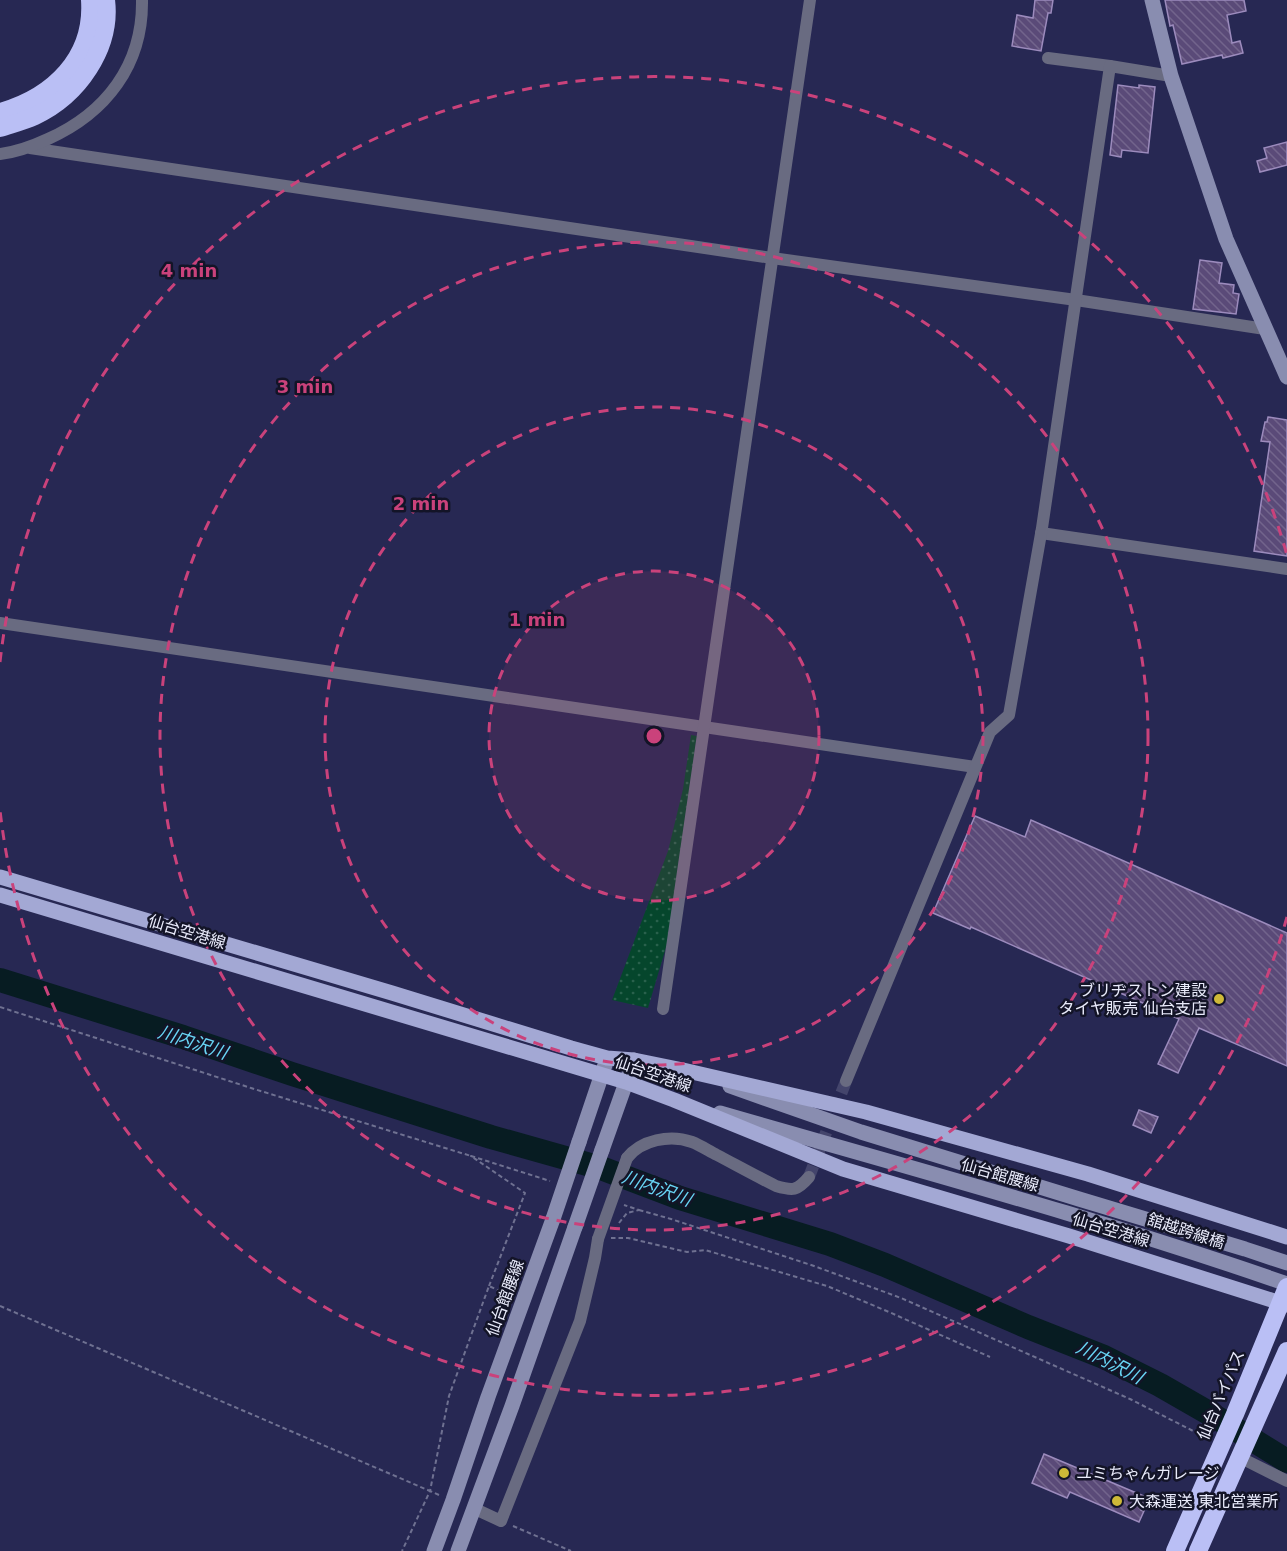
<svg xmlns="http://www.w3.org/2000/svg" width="1287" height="1551" viewBox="0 0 1287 1551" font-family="'DejaVu Sans','Noto Sans JP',sans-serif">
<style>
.grass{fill:url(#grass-dots)}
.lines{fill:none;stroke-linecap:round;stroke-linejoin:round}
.river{stroke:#071c22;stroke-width:24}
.building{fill:url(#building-back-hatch);stroke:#9c8bbd;stroke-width:1.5}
.street-tunnel{stroke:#44456c;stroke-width:12;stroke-dasharray:12 6;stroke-linecap:butt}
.path{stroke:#6f7191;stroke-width:2;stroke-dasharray:4.5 3;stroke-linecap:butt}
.street{stroke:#696b81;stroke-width:12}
.secondary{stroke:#898db0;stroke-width:15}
.primary{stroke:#a3a8d4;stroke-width:15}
.highway{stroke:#babff5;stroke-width:18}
.street-bridge{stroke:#696b81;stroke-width:12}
.secondary-bridge{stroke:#898db0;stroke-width:15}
.ring{fill:none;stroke:#ca427b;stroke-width:3;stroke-dasharray:10 8}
.poi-dot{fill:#ceb938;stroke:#131427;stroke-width:2}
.labels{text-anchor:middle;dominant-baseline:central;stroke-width:5;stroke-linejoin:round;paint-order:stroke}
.street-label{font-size:16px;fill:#e9ebfb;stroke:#131427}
.poi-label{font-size:16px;fill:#e9ebfb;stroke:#131427;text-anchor:start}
.water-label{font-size:18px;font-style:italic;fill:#68d4f4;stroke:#131427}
.centre{fill:#ca427b;stroke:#131427;stroke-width:3}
.ring-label{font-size:18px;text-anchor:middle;font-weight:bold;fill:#ca427b;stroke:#131427;stroke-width:5;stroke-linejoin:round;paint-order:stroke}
</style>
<defs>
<pattern id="grass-dots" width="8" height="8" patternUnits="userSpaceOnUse" patternTransform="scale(1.5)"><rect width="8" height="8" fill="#05462c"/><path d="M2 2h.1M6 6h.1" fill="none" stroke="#29614c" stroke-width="1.8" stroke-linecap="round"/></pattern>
<pattern id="building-back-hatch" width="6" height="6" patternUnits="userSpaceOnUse" patternTransform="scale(1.5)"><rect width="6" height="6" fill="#5a4a78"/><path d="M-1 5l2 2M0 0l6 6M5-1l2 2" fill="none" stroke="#72648c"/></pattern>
</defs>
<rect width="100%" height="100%" fill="#272853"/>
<polygon class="grass" points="691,735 697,736 667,944 648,1008 612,1000 668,851 683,789"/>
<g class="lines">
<polyline class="river" points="0,980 183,1037 292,1074 491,1137 601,1168 680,1198 830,1244 885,1265 1028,1327 1104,1357 1160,1385 1214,1416 1287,1461"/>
</g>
<g class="building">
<polygon points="1035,0 1053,0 1051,13 1048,13 1041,51 1012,46 1017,15 1033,18"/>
<polygon points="1165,0 1244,0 1246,11 1227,15 1232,43 1240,41 1243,53 1223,58 1222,55 1182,64 1173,25 1170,26"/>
<polygon points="1118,85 1139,88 1139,85 1155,87 1148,153 1122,150 1121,157 1110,155"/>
<polygon points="1287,142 1287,165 1260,172 1257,161 1267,158 1264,148"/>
<polygon points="1200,260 1222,263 1219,283 1234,285 1233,293 1239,294 1236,314 1193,309"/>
<polygon points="1268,417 1287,420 1287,556 1254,551 1270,442 1261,441 1265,422 1267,422"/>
<polygon points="975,816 1025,837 1031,820 1287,933 1287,1066 1199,1028 1178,1073 1158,1064 1179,1019 971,927 970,929 933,913"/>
<polygon points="1139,1110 1158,1117 1151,1133 1133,1125"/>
<polygon points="1044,1454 1146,1497 1141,1510 1144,1511 1139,1522 1070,1492 1067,1498 1032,1483"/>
</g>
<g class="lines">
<polyline class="street-tunnel" points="809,1177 846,1081"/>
<g class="path">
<polyline points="0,1007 251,1088 471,1156"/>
<polyline points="639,1210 671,1219 814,1266 901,1298 1130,1399 1207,1438"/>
<polyline points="619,1223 627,1213 639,1210 624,1205"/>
<polyline points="611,1238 628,1238 687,1252 705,1250 827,1286 889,1312 990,1357"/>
<polyline points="489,1286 525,1193 471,1156 550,1181"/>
<polyline points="0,1306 430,1491 402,1551"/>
<polyline points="439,1495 430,1491 449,1396 489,1286 506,1294"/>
<polyline points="513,1526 571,1551"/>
</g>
<g class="street">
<polyline points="1048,58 1110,66"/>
<polyline points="30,148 772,258 1076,300 1265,329"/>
<path d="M 0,154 C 17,152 33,146 48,139 C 106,113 143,65 142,0"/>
<polyline points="1041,533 1287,569"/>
<polyline points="0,623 975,767"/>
<polyline points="663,1009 810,0"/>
<polyline points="846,1081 990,732 1009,715 1042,528 1110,66 1171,76"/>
<path d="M 627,1158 C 641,1140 670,1134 692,1142 C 700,1145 709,1151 717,1155 C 736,1165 756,1176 776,1186 C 793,1191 797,1191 809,1177"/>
<polyline points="1239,1457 1287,1481"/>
<polyline points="473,1508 501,1521 580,1321 595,1258 598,1239"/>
</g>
<g class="secondary">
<polyline points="1152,0 1171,76 1226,239 1287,377"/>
<polyline points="730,1086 861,1132 1079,1199 1245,1249 1287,1263"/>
<path d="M 720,1113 C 910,1168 1101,1219 1287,1284"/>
<polyline points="579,1142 606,1062"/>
<polyline points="602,1150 634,1060"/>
<polyline points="434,1551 453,1500 488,1397 553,1219"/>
<polyline points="458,1551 512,1406 575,1227"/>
</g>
<g class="primary">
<polyline points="0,877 392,993 571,1048 607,1058 634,1060 683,1070 866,1112 1088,1174 1287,1237"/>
<polyline points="0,895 626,1082 674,1100 843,1169 1069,1236 1287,1305"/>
</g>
<g class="highway">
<path d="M 0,112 C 53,97 94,58 90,0"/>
<path d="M 0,128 C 12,124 24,121 35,116 C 78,96 112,48 106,0"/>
<polyline points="1175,1551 1235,1414 1287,1287"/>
<polyline points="1198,1551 1287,1351"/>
</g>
<polyline class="street-bridge" points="598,1239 627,1158"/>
<g class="secondary-bridge">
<polyline points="553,1219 579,1142"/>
<polyline points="575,1227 602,1150"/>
</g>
</g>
<circle cx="654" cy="736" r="165" fill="#ca427b" fill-opacity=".12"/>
<g class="ring">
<circle cx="654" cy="736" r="165"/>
<circle cx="654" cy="736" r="329"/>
<circle cx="654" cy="736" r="494"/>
<path d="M1287 917A658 658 0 0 1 0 810M0 662A658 658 0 0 1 1287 555"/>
</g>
<g class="poi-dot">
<circle cx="1219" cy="999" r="6"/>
<circle cx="1064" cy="1473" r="6"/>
<circle cx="1117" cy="1501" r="6"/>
</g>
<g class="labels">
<g class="street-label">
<text transform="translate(187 932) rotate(17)">仙台空港線</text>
<text transform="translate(653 1074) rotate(19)">仙台空港線</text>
<text transform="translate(1000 1175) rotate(16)">仙台館腰線</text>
<text transform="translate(1111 1230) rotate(17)">仙台空港線</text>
<text transform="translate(1186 1231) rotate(18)">舘越跨線橋</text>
<text transform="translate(505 1298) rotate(-70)">仙台館腰線</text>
<text transform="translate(1221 1395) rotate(-67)">仙台バイパス</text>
</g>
<g class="poi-label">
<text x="1207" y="990" text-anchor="end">ブリヂストン建設<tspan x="1207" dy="18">タイヤ販売 仙台支店</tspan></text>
<text x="1076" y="1473">ユミちゃんガレージ</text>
<text x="1129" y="1501">大森運送 東北営業所</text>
</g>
<g class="water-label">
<text transform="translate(193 1042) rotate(18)">川内沢川</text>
<text transform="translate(657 1188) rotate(20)">川内沢川</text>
<text transform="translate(1110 1362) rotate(27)">川内沢川</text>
</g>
</g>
<circle cx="654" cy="736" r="9" class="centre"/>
<g class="ring-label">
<text x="189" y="277">4 min</text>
<text x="305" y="393">3 min</text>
<text x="421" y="510">2 min</text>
<text x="537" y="626">1 min</text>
</g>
</svg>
